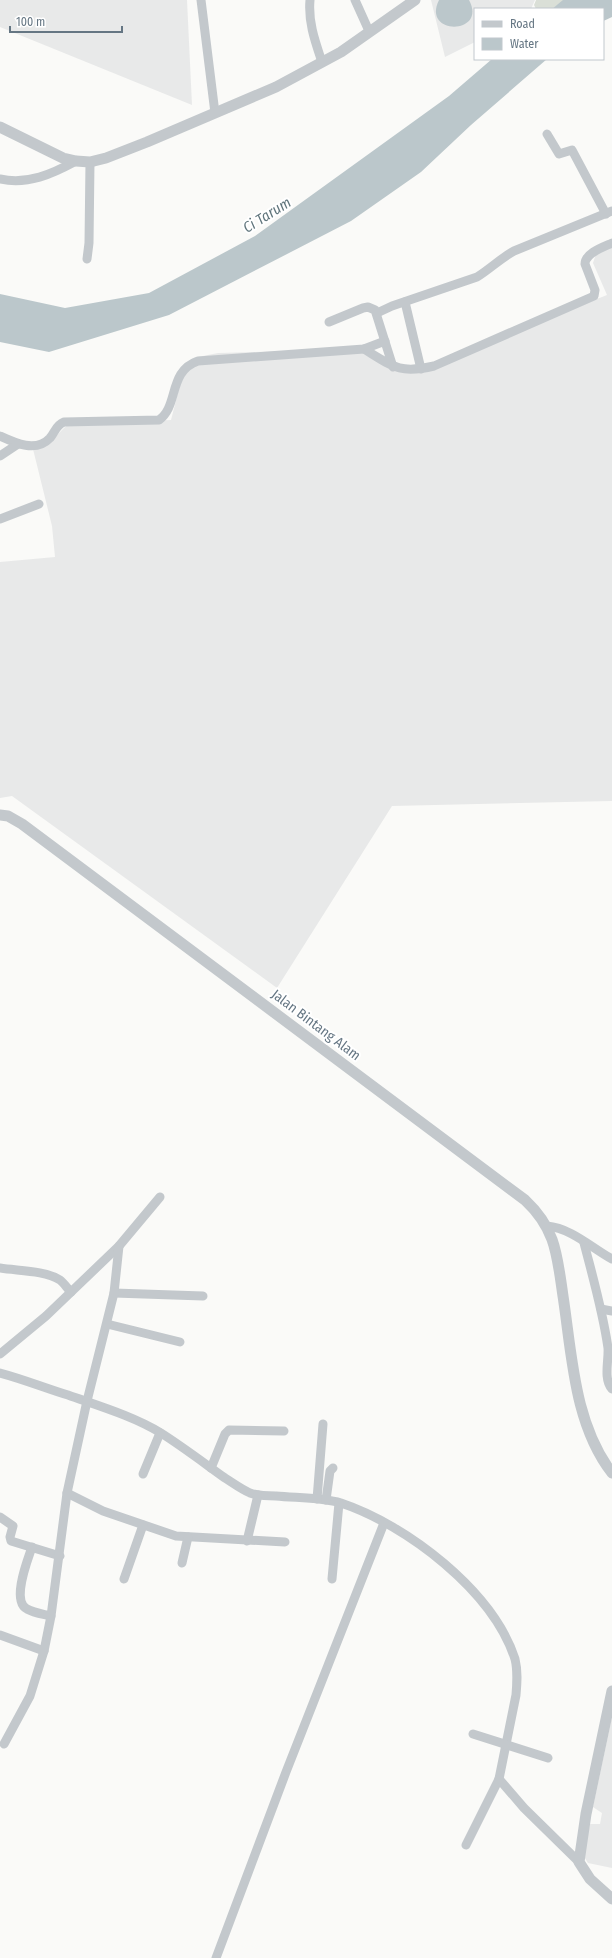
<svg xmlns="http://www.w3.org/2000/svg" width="612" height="1958" viewBox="0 0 612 1958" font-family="'Fira Sans Condensed',sans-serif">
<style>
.built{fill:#e8e9e9}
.green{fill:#dadfd7}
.water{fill:#bbc7cb}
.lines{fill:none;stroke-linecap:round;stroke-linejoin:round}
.river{stroke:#bbc7cb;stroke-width:13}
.minor{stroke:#c3c8cc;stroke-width:9}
.tertiary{stroke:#c3c8cc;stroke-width:11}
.labels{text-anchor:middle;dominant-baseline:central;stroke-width:4;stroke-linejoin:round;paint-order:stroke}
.street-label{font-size:14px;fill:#657683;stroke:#fff}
.water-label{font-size:15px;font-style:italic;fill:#60757c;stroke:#fff}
</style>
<rect width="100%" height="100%" fill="#fafaf8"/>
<g class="built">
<polygon points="0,0 187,0 192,105 0,27"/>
<polygon points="431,0 535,0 531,9 475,9 475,42 445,57"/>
<polygon points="612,243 612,801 392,806 277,988 12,796 0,798 0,562 55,557 52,526 32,445 49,443 68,424 171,420 184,369 193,358 218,353 360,349 388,368 431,365 607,295 593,263 597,251"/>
<polygon points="612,1717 612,1868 588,1863 583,1855 590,1824 600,1824 602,1813 593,1807"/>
</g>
<polygon class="green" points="536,0 565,0 552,9 536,9 534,5"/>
<g class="water">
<path d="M 439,0 L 469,0 C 488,35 421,36 439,0 Z"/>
<polygon points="563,0 612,0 612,8 603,10 603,9 552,9"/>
<polygon points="492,59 547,59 471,125 421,172 351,221 169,315 49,352 0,342 0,294 65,308 149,293 255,236 449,96"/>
</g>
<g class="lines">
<polyline class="river" points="603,14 612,10"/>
<g class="minor">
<polyline points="201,0 215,113"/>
<path d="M 310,0 C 308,22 315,41 322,62"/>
<polyline points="355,0 369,31"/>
<polyline points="547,134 559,154 572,150 606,214"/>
<path d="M 0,179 C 28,185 52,174 76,161"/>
<polyline points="87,259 89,243 90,162"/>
<polyline points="405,302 421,369"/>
<path d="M 377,313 L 392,306 L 477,277 C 490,269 501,258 514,251 L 612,211"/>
<polyline points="329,322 363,308 368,307 375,310 393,367"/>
<path d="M 364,349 C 393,367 400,374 434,366 L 594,296 L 595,290 L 585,264 C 585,253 603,247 612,243"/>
<path d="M 0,436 C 15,443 36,453 50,438 C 55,432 56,425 64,422 L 159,420 C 179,406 168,371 198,361 L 364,349 L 385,341"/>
<polyline points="0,456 18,444"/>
<polyline points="0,519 39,504"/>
<path d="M 547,1226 C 571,1228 592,1248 612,1259"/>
<path d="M 584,1243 C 593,1278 603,1312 608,1348 C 609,1360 603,1379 612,1389"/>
<path d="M 0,1268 C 18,1271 44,1270 60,1280 C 64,1283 67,1288 71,1292"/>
<polyline points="114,1293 203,1296"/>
<polyline points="601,1309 612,1311"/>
<polyline points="107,1324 180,1342"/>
<polyline points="0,1354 46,1316 119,1246 160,1197"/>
<path d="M 0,1373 C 23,1379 45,1388 68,1395 C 99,1406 133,1416 161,1433 C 183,1447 204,1463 225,1478 C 233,1483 241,1489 250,1493 C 258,1496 268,1496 276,1496 C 297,1498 321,1497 341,1503 C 407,1525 493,1591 515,1659 C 518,1671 517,1683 516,1695 L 499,1779 L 524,1808 L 579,1862"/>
<polyline points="211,1468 225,1434 229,1430 284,1431"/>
<polyline points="143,1474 160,1433"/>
<polyline points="67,1493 103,1511 176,1536 285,1542"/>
<polyline points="317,1499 323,1424"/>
<polyline points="326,1500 330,1471 333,1468"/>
<polyline points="0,1517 13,1526 10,1537 11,1541 60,1556"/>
<polyline points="247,1541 258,1495"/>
<path d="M 32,1547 C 28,1559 11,1601 27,1609 C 34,1613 43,1614 51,1616"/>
<polyline points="182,1563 188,1537"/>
<polyline points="124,1579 143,1525"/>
<polyline points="332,1579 339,1503"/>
<polyline points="0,1635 44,1651"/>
<polyline points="473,1734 548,1758"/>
<polyline points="4,1744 30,1696 44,1651 51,1616 67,1493 87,1401 114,1293 119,1246"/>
<polyline points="466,1845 499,1779"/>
<polyline points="216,1958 286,1772 384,1523"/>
</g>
<g class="tertiary">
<polyline points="0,127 63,158 76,161 90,162 106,158 147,142 276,87 341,52 415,0"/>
<path d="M 0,815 L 8,816 L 22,824 L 525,1200 C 556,1229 557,1255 563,1296 C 572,1355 574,1424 612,1473"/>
<polyline points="612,1691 586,1814 579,1862 590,1879 612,1899"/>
</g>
</g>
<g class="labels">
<g class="street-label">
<text transform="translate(316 1025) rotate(37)">Jalan Bintang Alam</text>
</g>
<g class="water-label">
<text transform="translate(267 215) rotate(-32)">Ci Tarum</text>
</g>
</g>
<rect x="474" y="8" width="130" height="52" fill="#ffffff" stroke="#c1c8cd"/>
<rect x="482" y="21" width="20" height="6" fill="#c3c8cc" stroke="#c1c8cd"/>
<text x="510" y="28" font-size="12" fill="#657683">Road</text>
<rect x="482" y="38" width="20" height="12" fill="#bbc7cb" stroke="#c1c8cd"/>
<text x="510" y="48" font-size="12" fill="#657683">Water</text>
<path d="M10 26v6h112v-6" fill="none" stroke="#657683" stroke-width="2"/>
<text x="16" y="26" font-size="12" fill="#657683" stroke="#ffffff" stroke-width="3" paint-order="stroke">100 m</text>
</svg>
